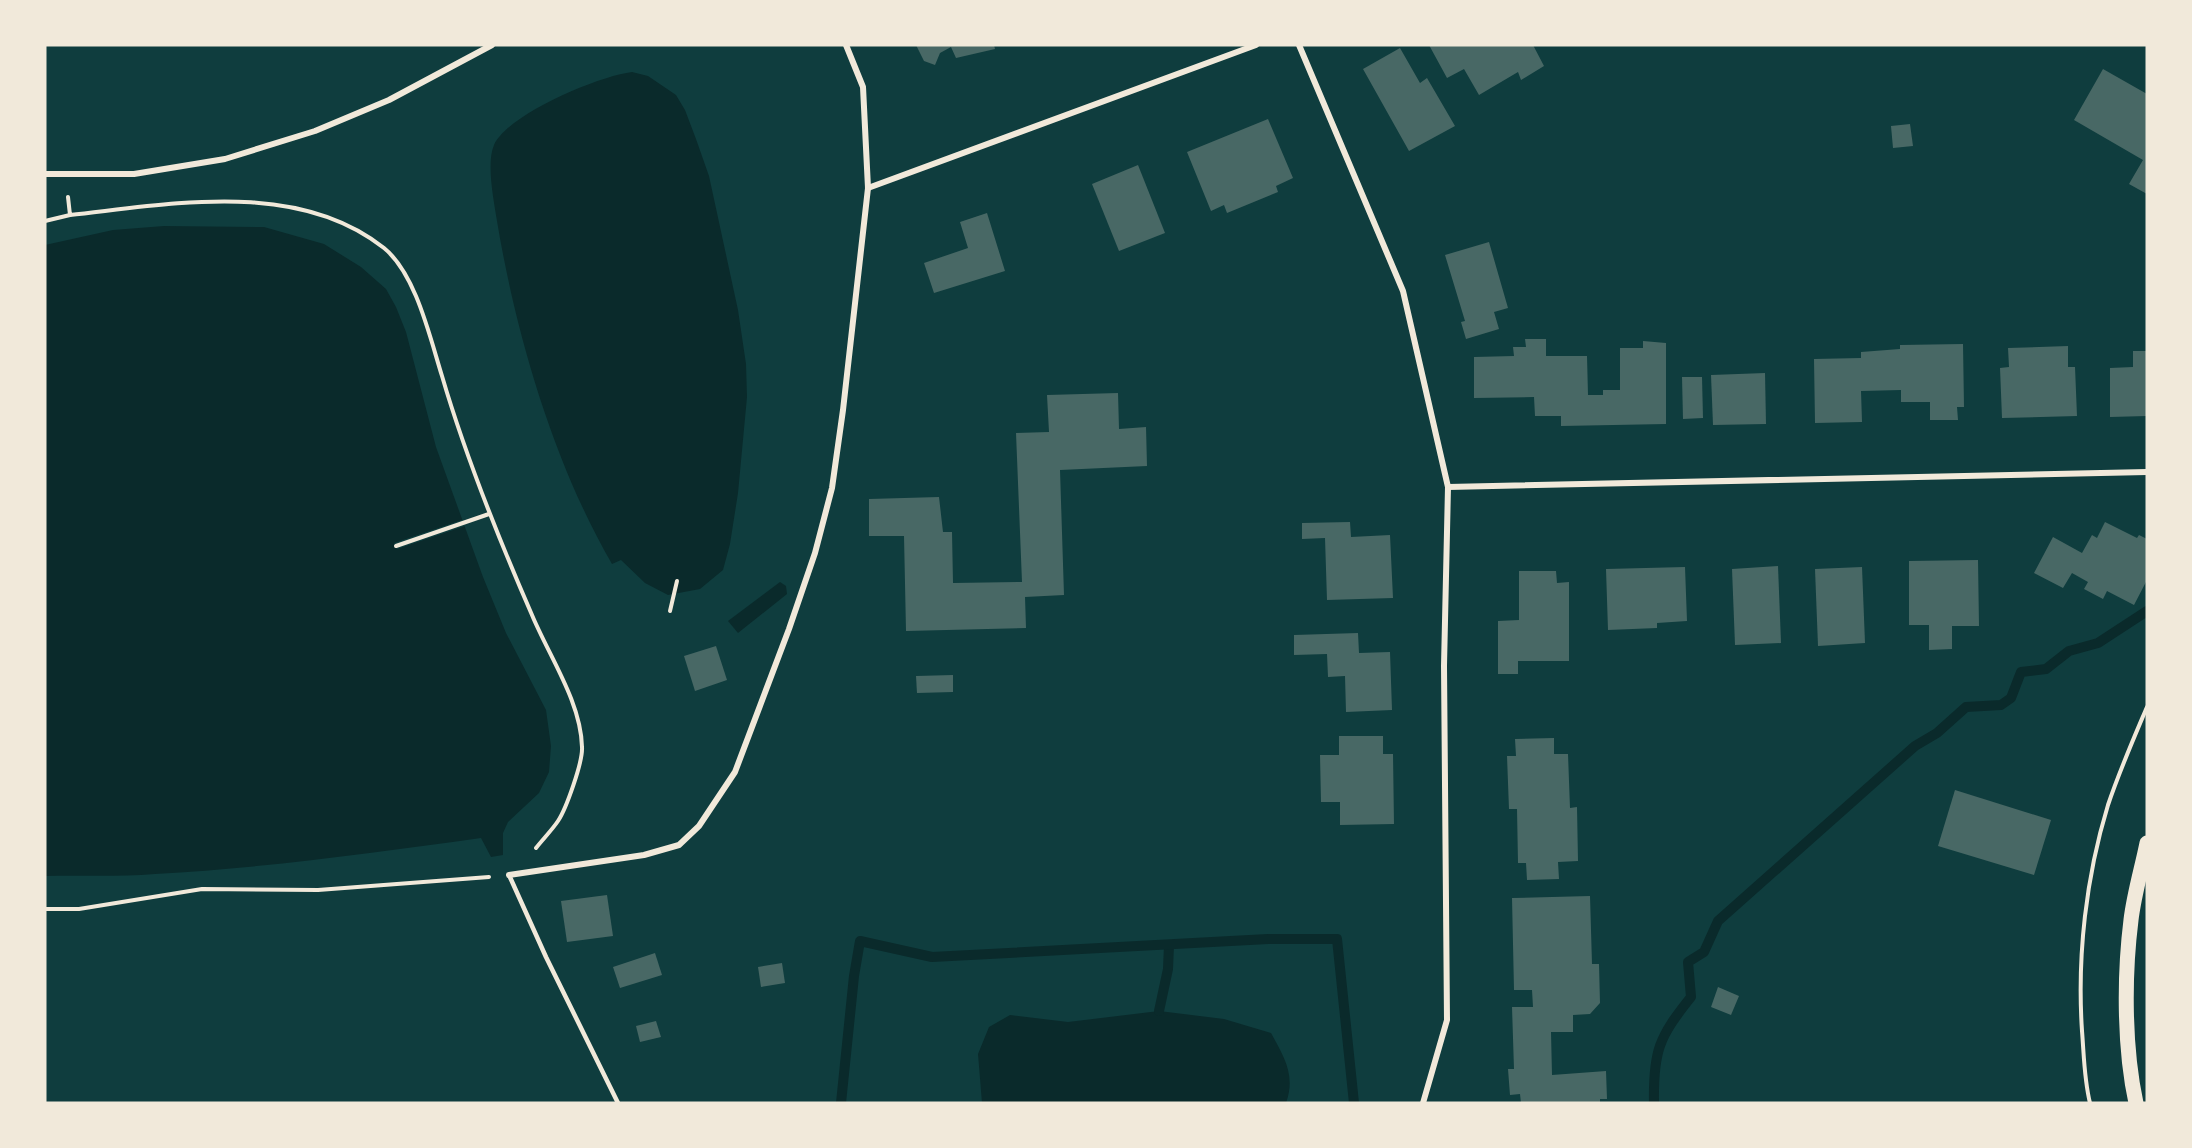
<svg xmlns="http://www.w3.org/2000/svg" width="2192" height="1148" viewBox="0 0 2192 1148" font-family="Jost,sans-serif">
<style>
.water{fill:#0a2a2b}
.pier{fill:#0f3d3e}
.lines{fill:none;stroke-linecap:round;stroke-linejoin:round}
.stream{stroke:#0a2a2b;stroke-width:10}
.building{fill:#486865}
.path{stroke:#f1e9da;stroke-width:4}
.service{stroke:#f1e9da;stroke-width:4.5}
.minor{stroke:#f1e9da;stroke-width:6}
.primary{stroke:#f1e9da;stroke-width:15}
</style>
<rect width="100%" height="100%" fill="#0f3d3e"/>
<g class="water">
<path d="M 632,72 L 648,76 L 676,95 L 685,110 L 696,139 L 709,176 L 738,310 L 746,364 L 747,397 L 738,493 L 730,544 L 723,570 L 700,589 L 668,595 L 645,583 L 621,560 L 612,564 C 554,464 516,335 497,221 C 494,202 486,163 494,145 C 508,114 599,76 632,72 Z"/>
<path d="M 164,226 L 264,227 L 324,244 L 361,267 L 386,289 L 396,307 L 406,332 L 436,447 L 483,577 L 506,633 L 546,710 L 551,746 L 549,772 L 539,793 L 508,822 L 503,833 L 503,855 L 491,857 L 481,838 C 373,853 264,868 155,874 C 118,877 81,875 45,876 L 45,245 L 113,230 Z"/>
<polygon points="780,582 786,586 787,594 738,633 728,621"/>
<path d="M 1159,1011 L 1224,1019 L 1271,1033 C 1284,1057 1296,1075 1286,1103 L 982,1103 L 978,1054 L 989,1027 L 1010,1015 L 1068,1022 Z"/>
</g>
<polygon class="pier" points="465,519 468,525 397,549 394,543"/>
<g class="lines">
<g class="stream">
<polyline points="1159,1011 1168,969 1169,945"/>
<polyline points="841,1103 854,976 860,941 932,957 1268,939 1337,939 1354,1103"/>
<path d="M 1654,1103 C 1653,1051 1659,1037 1691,997 L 1688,962 L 1704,952 L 1718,921 L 1915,746 L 1937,733 L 1966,707 L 2001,705 L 2011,698 L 2021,672 L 2046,669 L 2069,651 L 2098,643 L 2147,611"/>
</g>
</g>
<g class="building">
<polygon points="916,45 994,45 995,49 956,58 951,47 940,53 935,65 924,61"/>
<polygon points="1429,45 1533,45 1544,66 1521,80 1518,72 1479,95 1464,69 1447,78"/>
<polygon points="1400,48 1420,83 1427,78 1455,126 1409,151 1363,69"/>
<polygon points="2103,69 2147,94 2147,194 2129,184 2143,160 2074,120"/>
<polygon points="1268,119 1293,178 1276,186 1278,192 1227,213 1224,205 1211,211 1187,152"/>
<polygon points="1910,124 1913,146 1893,148 1891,126"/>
<polygon points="1138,165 1165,233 1119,251 1092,184"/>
<polygon points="987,213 1005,271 934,293 924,263 968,248 960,222"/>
<polygon points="1489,242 1508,308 1494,312 1499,329 1466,339 1461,322 1465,321 1445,255"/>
<polygon points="1525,339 1546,339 1546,356 1587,356 1588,395 1603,395 1603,390 1620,390 1620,348 1643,348 1643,341 1666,343 1666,424 1561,426 1561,416 1535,416 1534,397 1474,398 1474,357 1514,356 1513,347 1526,347"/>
<polygon points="1963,344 1964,407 1957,407 1958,420 1930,420 1930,402 1901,402 1901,390 1861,391 1862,422 1815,423 1814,359 1861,358 1861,352 1900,349 1900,345"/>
<polygon points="2068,346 2068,367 2075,367 2077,416 2002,418 2000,368 2009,367 2008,348"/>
<polygon points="2133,351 2147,351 2147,416 2110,417 2110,368 2133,367"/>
<polygon points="1765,373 1766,424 1713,425 1711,375"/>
<polygon points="1682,377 1702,377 1703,418 1683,419"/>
<polygon points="1118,393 1119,429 1146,427 1147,466 1060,470 1064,595 1025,597 1026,628 906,631 904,536 869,536 869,499 939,497 943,532 952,532 953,583 1022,582 1016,433 1049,432 1047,395"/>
<polygon points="1350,522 1351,537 1390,535 1393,598 1327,600 1325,538 1302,539 1302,523"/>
<polygon points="2105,522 2137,538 2139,535 2147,539 2147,580 2134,605 2107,591 2103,599 2084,589 2088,582 2072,573 2063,588 2034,573 2053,537 2082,553 2092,535 2097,538"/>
<polygon points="1978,560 1979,626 1952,626 1952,649 1929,650 1929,625 1909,625 1909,561"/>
<polygon points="1778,566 1781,643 1735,645 1732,569"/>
<polygon points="1685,567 1687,621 1657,623 1657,628 1608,630 1606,569"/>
<polygon points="1862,567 1865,643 1818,646 1815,569"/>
<polygon points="1519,571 1556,571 1557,583 1569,582 1569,661 1518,661 1518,674 1498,674 1498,621 1519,620"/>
<polygon points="1358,633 1359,653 1390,652 1392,710 1346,712 1345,676 1328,677 1327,654 1294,655 1294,635"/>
<polygon points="716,646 727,680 695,691 684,656"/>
<polygon points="953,675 953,692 917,693 916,676"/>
<polygon points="1339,736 1383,736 1383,754 1393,754 1394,824 1340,825 1340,802 1321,802 1320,755 1339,755"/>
<polygon points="1554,738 1554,754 1568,754 1570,808 1577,807 1578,861 1558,862 1559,879 1527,880 1526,863 1518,863 1517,809 1509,809 1507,756 1516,756 1515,739"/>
<polygon points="1955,790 2051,820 2034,875 1938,846"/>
<polygon points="607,895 613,936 567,942 561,901"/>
<polygon points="1590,896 1592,964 1599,964 1600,1003 1590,1014 1573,1015 1573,1032 1551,1032 1552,1075 1606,1071 1607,1099 1600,1099 1600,1103 1521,1103 1520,1094 1510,1095 1508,1069 1514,1069 1512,1007 1533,1007 1532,990 1514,990 1512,898"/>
<polygon points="655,953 662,975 620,988 613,967"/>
<polygon points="782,963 785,983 761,987 758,967"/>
<polygon points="1718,987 1739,996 1731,1015 1711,1007"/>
<polygon points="656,1021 661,1037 640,1042 636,1026"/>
</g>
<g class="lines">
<g class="path">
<path d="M 68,197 L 70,215 C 172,204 297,179 384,248 C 416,274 430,338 442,376 C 466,458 498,537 532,615 C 549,656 581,702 582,747 C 583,762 566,809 558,821 C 552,830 543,839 536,848"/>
<polyline points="45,221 70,215"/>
<polyline points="396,546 489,514"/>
<polyline points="670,611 677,581"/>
<polyline points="45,909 79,909 202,889 318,890 489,877"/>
<path d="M 2090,1103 C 2084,1079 2084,1055 2082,1031 C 2077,956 2086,877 2108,805 C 2119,772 2133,740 2147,707"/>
</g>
<polyline class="service" points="509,875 546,957 618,1103"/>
<g class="minor">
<polyline points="1299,45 1403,291 1448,487 1444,666 1447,1020 1423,1103"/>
<polyline points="45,174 134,174 225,159 315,131 389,100 492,45"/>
<polyline points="868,188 1256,45"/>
<polyline points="1448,487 2147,472"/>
<polyline points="509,875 644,855 679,845 699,826 735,772 789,629 815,553 832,488 843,410 868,188 863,87 846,45"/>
</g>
<path class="primary" d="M 2136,1103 C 2124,1048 2124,976 2131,920 C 2134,894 2142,868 2147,843"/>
</g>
<rect width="2192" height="1148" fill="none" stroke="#f1e9da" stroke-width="93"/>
</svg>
